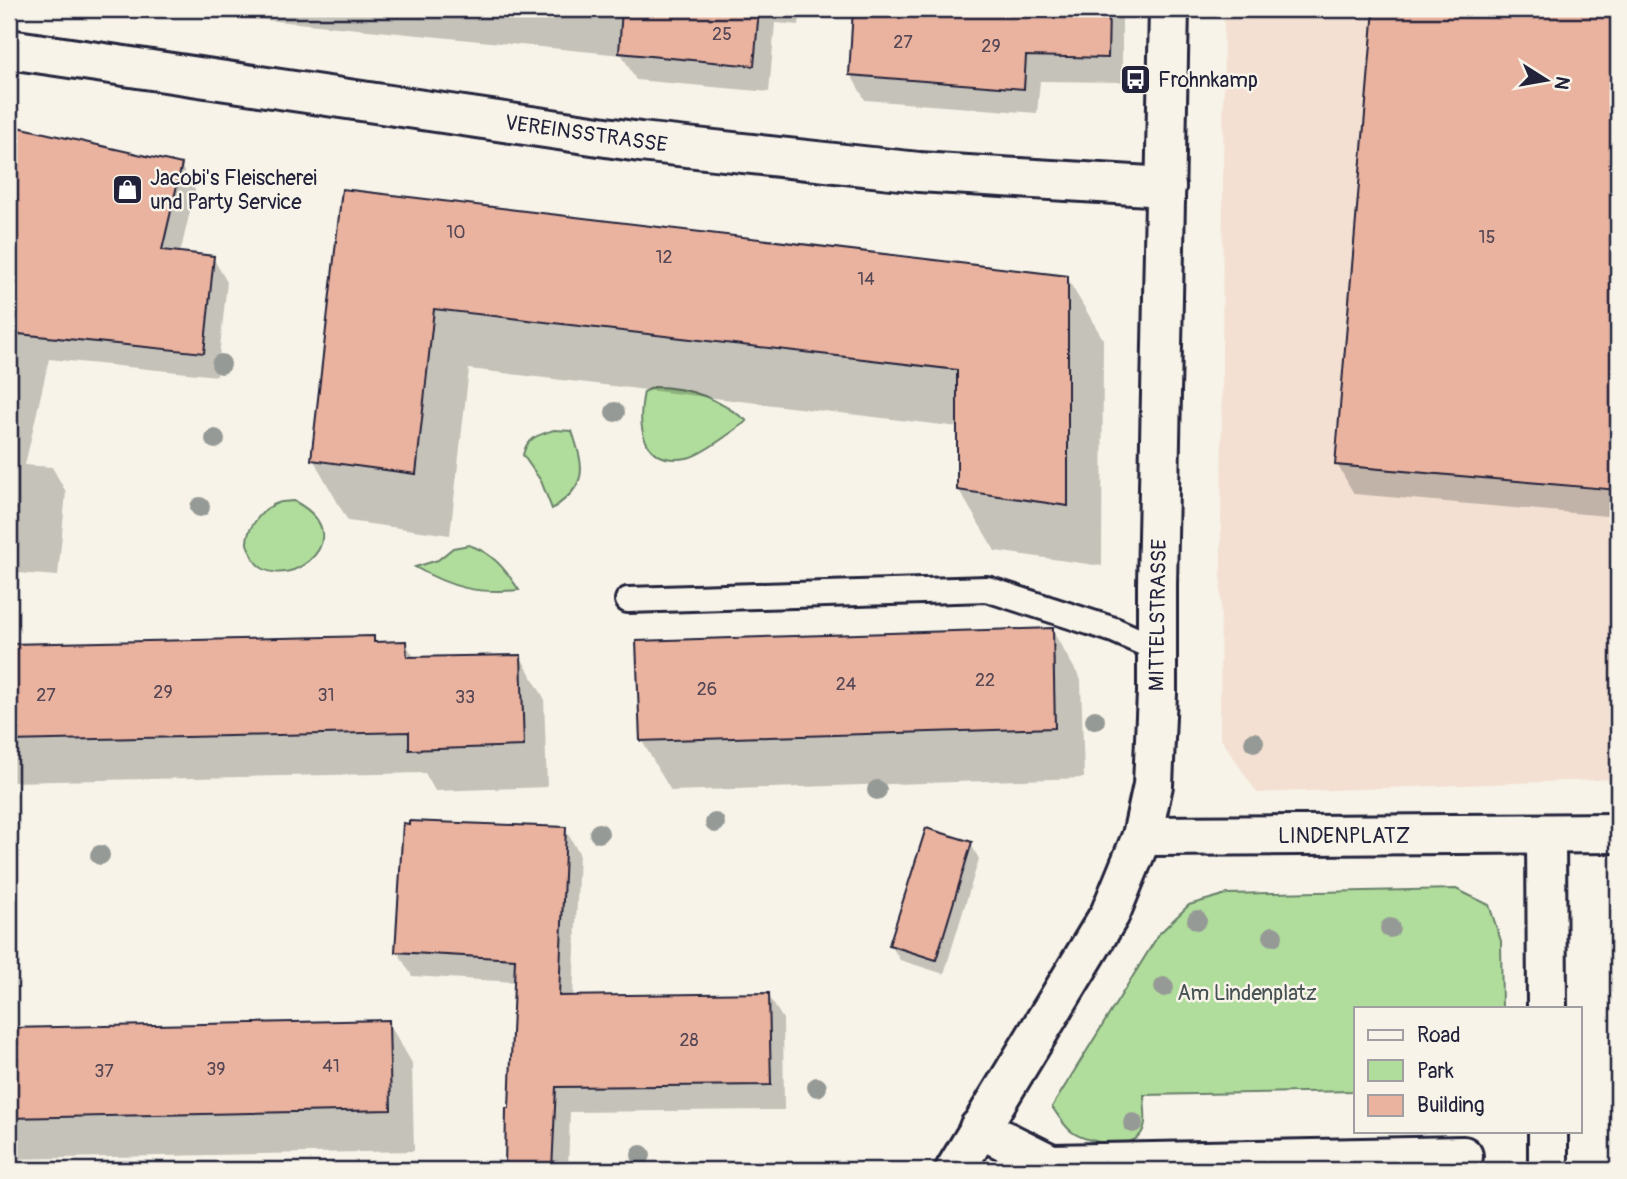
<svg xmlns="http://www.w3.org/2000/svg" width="1627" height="1179" viewBox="0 0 1627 1179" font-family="Pangolin,sans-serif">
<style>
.built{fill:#f3e0d2}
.green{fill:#b0dd9b;stroke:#69806b;stroke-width:2}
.shadow{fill:#0003}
.building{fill:#eab39f;stroke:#22223b;stroke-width:2}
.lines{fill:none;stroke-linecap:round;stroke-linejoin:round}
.service-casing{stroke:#22223b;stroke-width:30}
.minor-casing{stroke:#22223b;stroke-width:44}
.service{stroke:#f7f3e8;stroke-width:24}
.minor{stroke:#f7f3e8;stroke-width:38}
.tree{fill:#969a96}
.labels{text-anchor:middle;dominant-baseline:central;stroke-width:5;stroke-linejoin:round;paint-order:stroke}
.number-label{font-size:18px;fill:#544654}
.poi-label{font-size:21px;fill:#22223b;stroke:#f7f3e8;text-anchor:start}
.street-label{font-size:21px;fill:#22223b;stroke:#f7f3e8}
.park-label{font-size:21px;fill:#465153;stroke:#f7f3e8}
</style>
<rect width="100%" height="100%" fill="#f7f3e8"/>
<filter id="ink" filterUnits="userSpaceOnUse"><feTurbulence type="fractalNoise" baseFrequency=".0143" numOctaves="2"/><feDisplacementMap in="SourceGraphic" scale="14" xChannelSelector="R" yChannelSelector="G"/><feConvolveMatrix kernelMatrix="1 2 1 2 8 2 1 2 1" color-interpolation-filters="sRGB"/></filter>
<g filter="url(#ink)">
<polygon class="built" points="1224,9 1618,9 1618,779 1257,793 1220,737"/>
<g class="green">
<path d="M 654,387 C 691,387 718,399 747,421 C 735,430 700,456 687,458 C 641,466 637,426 644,392 Z"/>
<path d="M 554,430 L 572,431 C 585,470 588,484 552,509 L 541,481 L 523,455 C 527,437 538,435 554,430 Z"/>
<path d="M 294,501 C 370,541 271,604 251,554 C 250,550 248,547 247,544 C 246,528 264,507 278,503 C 283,501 289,502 294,501 Z"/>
<path d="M 469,545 C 493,553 505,569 519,590 C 477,594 452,588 415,567 L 438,560 L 453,548 Z"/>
<path d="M 1456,889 L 1489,905 L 1501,941 L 1502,1009 L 1356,1009 L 1356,1091 L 1144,1095 C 1144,1106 1148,1122 1142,1132 C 1132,1151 1087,1143 1072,1132 C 1064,1126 1058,1115 1052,1107 L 1159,934 L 1189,905 L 1227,894 Z"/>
</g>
<g class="shadow">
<polygon points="156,9 801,9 799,25 775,23 769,92 636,80 622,55"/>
<polygon points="855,9 1122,9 1122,82 1040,81 1037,113 865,100 851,75"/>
<polygon points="1376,9 1618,9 1618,517 1354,494 1337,464"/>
<polygon points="9,127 181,166 195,190 180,254 213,258 227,282 217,376 49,359 25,465 52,467 66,492 58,576 17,573 18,582 9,581"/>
<polygon points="344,191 1067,278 1103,339 1102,566 995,551 959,490 959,427 469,369 450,535 348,521 313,459"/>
<polygon points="1052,630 1081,680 1084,778 671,791 642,741"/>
<polygon points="373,638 377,644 405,643 415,658 520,656 544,698 547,787 435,791 425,773 9,782 9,646"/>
<polygon points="565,829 579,853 573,997 768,995 783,1019 784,1110 570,1112 568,1170 506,1170 507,1110 511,1110 516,982 412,976 397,951"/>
<polygon points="971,844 979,859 944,974 900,960 891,945"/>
<polygon points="388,1022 412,1063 414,1151 9,1159 9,1030"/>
</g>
<g class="building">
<polygon points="622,9 759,9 754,66 619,53"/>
<polygon points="853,9 1109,9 1108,58 1026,56 1024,89 849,75"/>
<polygon points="1374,9 1618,9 1618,490 1335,465"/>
<polygon points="9,125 182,164 162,250 214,256 204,353 9,333"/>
<polygon points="342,189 1068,276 1068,506 957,490 957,370 434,309 416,474 311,460"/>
<polygon points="1053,628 1055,728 640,741 636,641"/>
<polygon points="374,636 374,642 406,641 407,657 521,655 524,746 409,750 409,732 9,741 9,644"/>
<polygon points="409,821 566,827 559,996 769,993 771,1085 556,1087 552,1170 505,1170 506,1108 509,1108 515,959 395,952 403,823 409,824"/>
<polygon points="926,828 972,842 936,960 889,945"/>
<polygon points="389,1020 391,1110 9,1118 9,1028"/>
</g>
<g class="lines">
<defs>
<polyline id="service" points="628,600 987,589 1114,630 1157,649"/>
<g id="minor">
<polyline points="9,49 640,142 919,172 1166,187"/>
<polyline points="1546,835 1547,1009"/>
<polyline points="1142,836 1618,833"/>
<polyline points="979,1128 1051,1164 1463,1156"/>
<polyline points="1548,1132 1548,1170"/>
<polyline points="955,1170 1110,914 1142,836 1153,785 1157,693 1157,585 1169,9"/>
</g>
</defs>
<use href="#service" class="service-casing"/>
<use href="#minor" class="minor-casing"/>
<use href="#service" class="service"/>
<use href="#minor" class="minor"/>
</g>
<g class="tree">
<circle cx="221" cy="364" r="10"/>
<circle cx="615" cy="412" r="10"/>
<circle cx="215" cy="439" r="10"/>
<circle cx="200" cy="507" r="10"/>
<circle cx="1095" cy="720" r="10"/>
<circle cx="1254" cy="742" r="10"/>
<circle cx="877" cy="790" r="10"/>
<circle cx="715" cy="823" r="10"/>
<circle cx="599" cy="833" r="10"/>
<circle cx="100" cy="855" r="10"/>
<circle cx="1197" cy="920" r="10"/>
<circle cx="1390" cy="928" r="10"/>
<circle cx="1273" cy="936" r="10"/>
<circle cx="1164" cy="987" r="10"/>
<circle cx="817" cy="1087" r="10"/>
<circle cx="1133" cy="1123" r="10"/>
<circle cx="641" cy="1155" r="10"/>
</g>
</g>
<defs>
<symbol id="bus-square" viewBox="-11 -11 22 22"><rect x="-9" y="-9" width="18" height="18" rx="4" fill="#22223b" stroke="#f7f3e8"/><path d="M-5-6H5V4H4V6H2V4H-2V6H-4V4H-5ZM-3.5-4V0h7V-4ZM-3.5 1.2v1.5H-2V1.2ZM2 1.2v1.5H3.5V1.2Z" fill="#fff"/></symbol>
<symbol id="shop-square" viewBox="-11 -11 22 22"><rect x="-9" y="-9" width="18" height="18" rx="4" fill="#22223b" stroke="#f7f3e8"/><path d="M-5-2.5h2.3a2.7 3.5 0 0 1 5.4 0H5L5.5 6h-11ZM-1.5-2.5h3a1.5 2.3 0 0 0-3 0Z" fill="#fff"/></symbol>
</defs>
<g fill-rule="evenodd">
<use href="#bus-square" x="1118" y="62" width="35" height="35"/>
<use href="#shop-square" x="110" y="172" width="35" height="35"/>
</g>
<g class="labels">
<g class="number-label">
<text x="722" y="34">25</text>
<text x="903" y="42">27</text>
<text x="991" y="46">29</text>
<text x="456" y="232">10</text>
<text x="1487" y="237">15</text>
<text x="664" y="257">12</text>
<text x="866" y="279">14</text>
<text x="985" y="680">22</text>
<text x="846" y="684">24</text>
<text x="707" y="689">26</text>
<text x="163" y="692">29</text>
<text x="46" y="695">27</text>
<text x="326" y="695">31</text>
<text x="465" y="697">33</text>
<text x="689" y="1040">28</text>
<text x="331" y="1066">41</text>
<text x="216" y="1069">39</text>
<text x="104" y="1071">37</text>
</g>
<g class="poi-label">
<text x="1158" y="80">Frohnkamp</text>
<text x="150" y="178">Jacobi's Fleischerei<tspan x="150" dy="24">und Party Service</tspan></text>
</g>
<g class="street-label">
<text transform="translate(586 134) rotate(8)">VEREINSSTRASSE</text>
<text transform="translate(1158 615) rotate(-89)">MITTELSTRASSE</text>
<text x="1344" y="836">LINDENPLATZ</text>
</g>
<g class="park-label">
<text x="1247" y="993">Am Lindenplatz</text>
</g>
</g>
<rect width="1627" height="1179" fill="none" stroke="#f7f3e8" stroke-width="35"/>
<rect x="18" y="18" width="1592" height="1144" fill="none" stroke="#22223b" stroke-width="2.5" filter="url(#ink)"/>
<rect x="1354" y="1007" width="228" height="126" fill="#f7f3e8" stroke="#a29fa3" stroke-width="2"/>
<rect x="1368" y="1030" width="35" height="10" fill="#f7f3e8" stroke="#a29fa3" stroke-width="2"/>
<text x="1417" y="1042" font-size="21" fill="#22223b">Road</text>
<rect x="1368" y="1060" width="35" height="21" fill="#b0dd9b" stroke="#a29fa3" stroke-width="2"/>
<text x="1417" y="1078" font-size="21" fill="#22223b">Park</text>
<rect x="1368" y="1095" width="35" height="21" fill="#eab39f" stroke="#a29fa3" stroke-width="2"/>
<text x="1417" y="1112" font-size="21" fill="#22223b">Building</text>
<g transform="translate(1546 80) rotate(101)" stroke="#f7f3e8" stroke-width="5" paint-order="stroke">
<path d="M0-5L12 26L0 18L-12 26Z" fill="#22223b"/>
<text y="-10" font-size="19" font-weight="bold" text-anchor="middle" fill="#22223b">N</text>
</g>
</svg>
